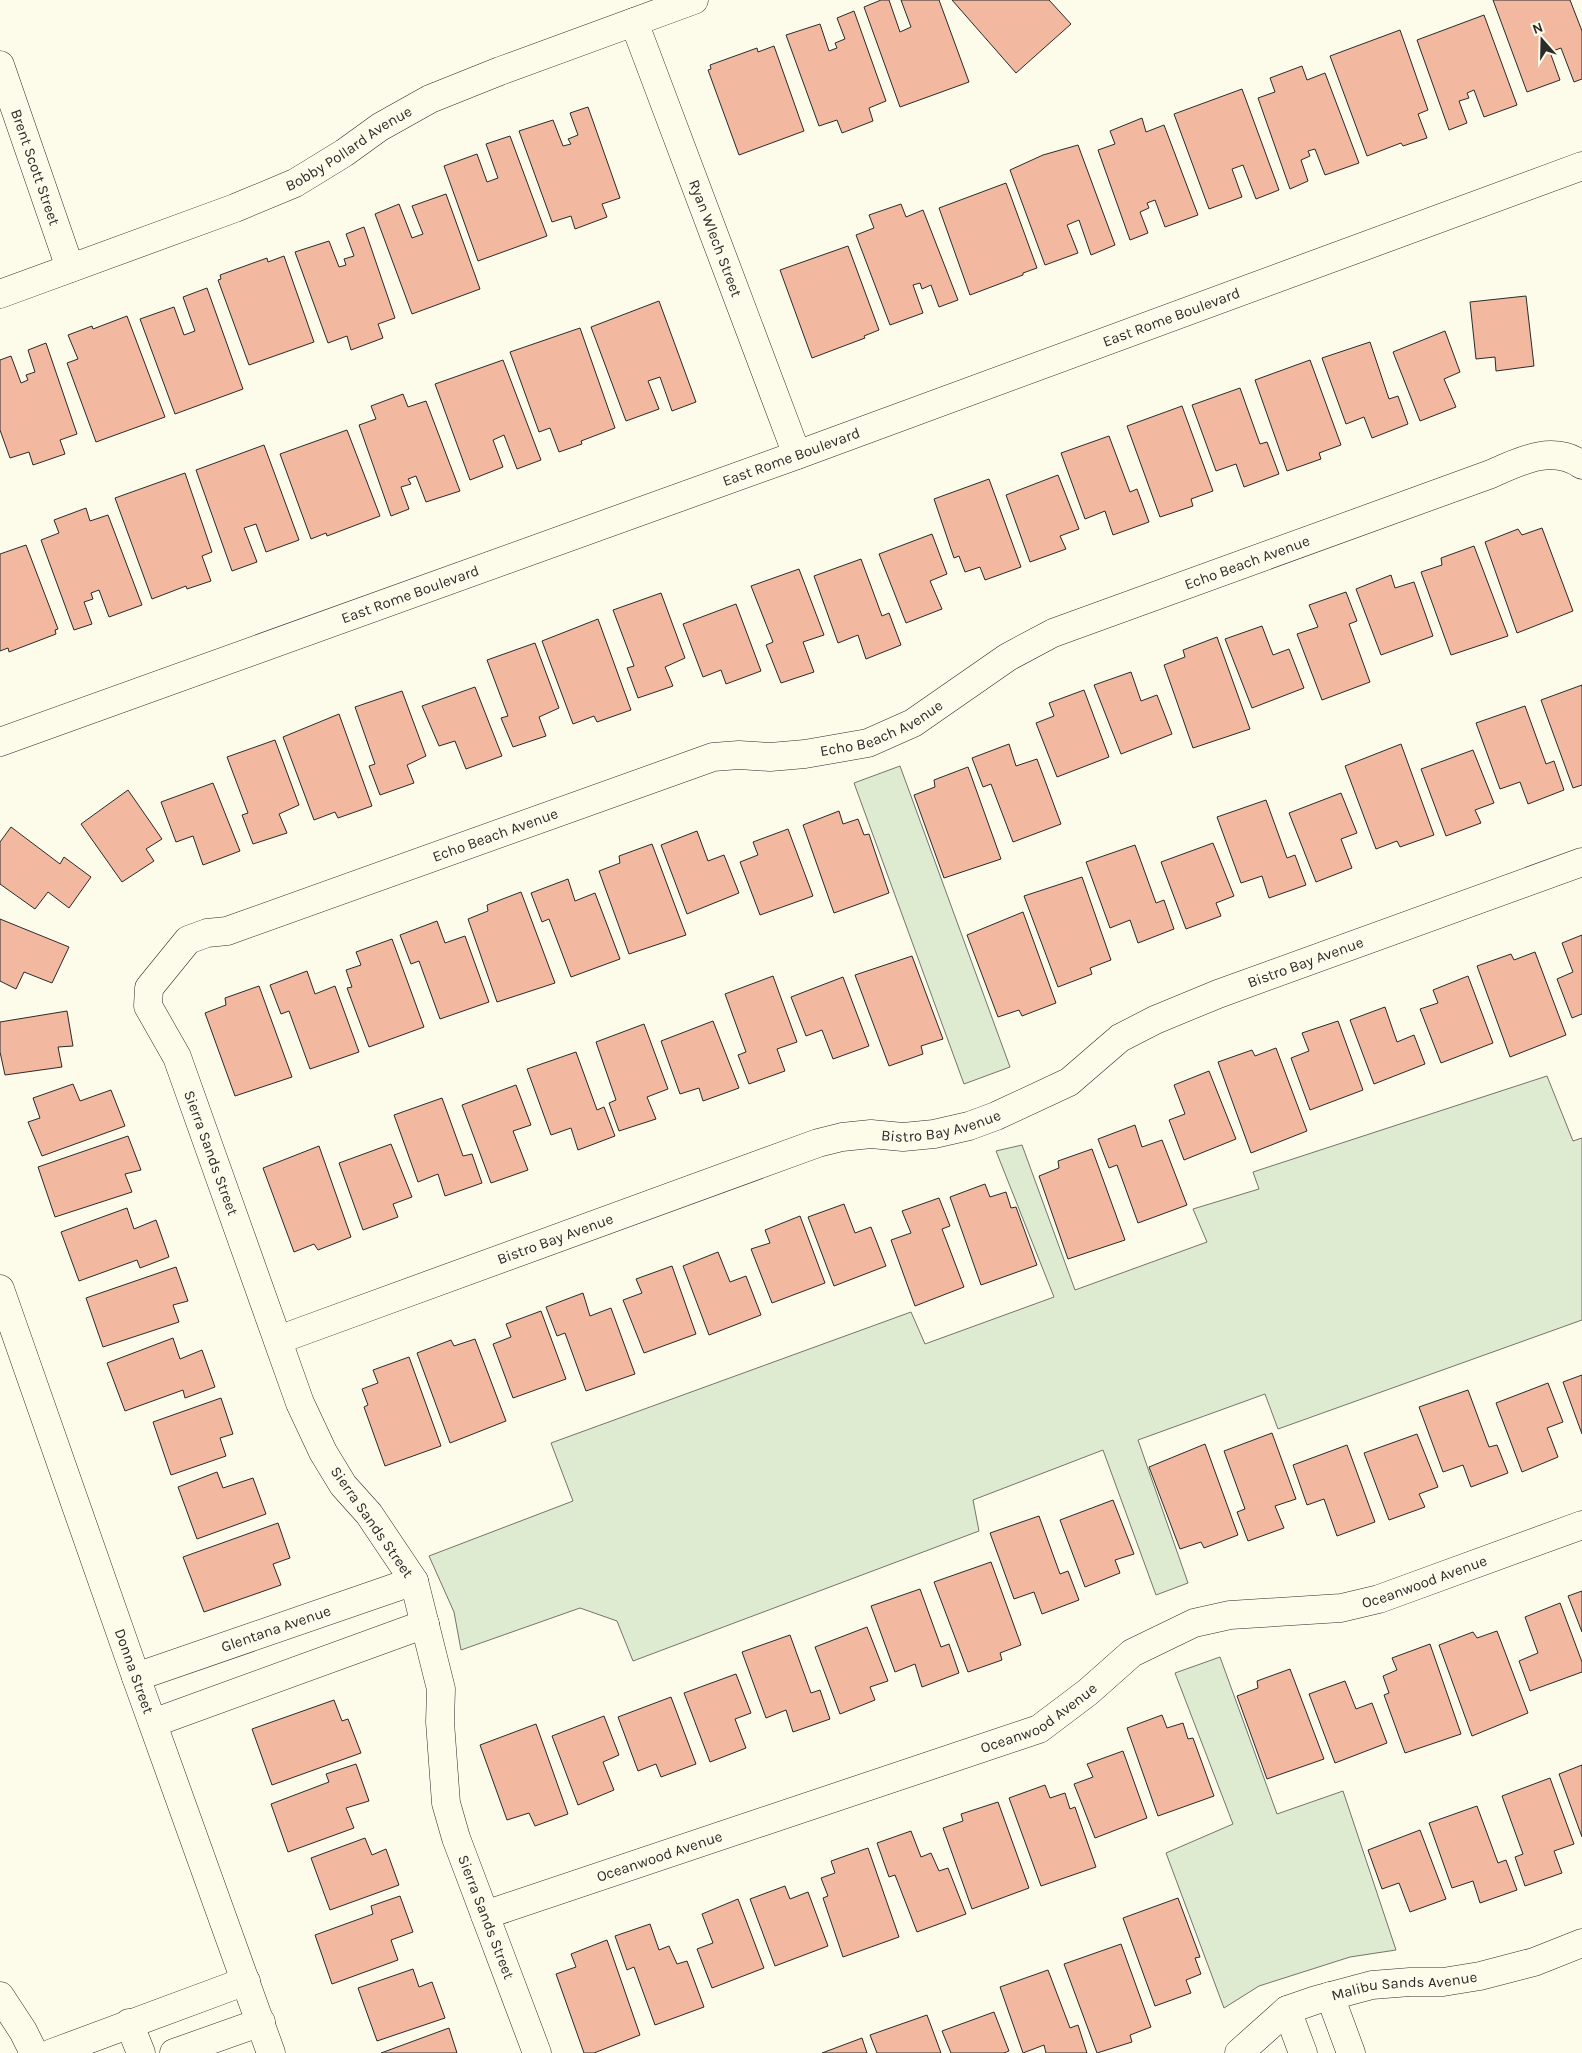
<svg xmlns="http://www.w3.org/2000/svg" width="1582" height="2053" viewBox="0 0 1582 2053" font-family="Karla,sans-serif">
<style>
.green{fill:#deebd1;stroke:#74746e}
.building{fill:#f2b8a0;stroke:#2b2b2b}
.lines{fill:none;stroke-linecap:round;stroke-linejoin:round}
.minor-casing{stroke:#2b2b2b;stroke-width:29}
.tertiary-casing{stroke:#2b2b2b;stroke-width:29}
.minor{stroke:#fdfbea;stroke-width:28}
.tertiary{stroke:#fdfbea;stroke-width:28}
.labels{text-anchor:middle;dominant-baseline:central;stroke-width:4;stroke-linejoin:round;paint-order:stroke}
.street-label{font-size:15px;fill:#2b2b2b;stroke:#fdfbea}
</style>
<rect width="100%" height="100%" fill="#fdfbea"/>
<g class="green">
<polygon points="900,766 1010,1067 964,1084 854,783"/>
<polygon points="1547,1076 1573,1141 1582,1138 1582,1320 1278,1429 1265,1394 1138,1440 1188,1583 1156,1595 1103,1450 973,1500 979,1531 633,1661 617,1621 580,1608 461,1650 454,1612 429,1556 573,1501 551,1443 911,1312 925,1344 1054,1297 996,1151 1022,1145 1075,1290 1207,1242 1193,1209 1259,1189 1253,1172"/>
<polygon points="1220,1657 1277,1814 1343,1791 1396,1950 1350,1957 1259,1986 1224,2008 1166,1853 1233,1824 1175,1673"/>
</g>
<g class="building">
<polygon points="881,0 889,0 900,32 911,27 901,0 939,0 969,82 900,107 864,7"/>
<polygon points="952,0 1049,0 1071,24 1016,73"/>
<polygon points="1493,0 1570,0 1582,31 1582,79 1574,82 1561,48 1550,52 1560,80 1527,92"/>
<polygon points="854,11 886,101 869,108 873,121 842,133 837,120 819,126 786,35 820,24 829,51 837,48 835,43 845,39 837,18"/>
<polygon points="1484,15 1517,105 1484,117 1474,90 1467,93 1469,98 1459,101 1467,123 1449,130 1417,40"/>
<polygon points="1400,30 1428,110 1418,114 1427,138 1403,146 1401,143 1367,156 1330,56"/>
<polygon points="774,46 804,131 739,155 708,70 711,69 710,65 757,48 758,52"/>
<polygon points="1302,66 1307,80 1325,73 1359,163 1325,175 1315,149 1308,151 1310,156 1301,160 1308,181 1290,189 1258,98 1275,92 1270,78"/>
<polygon points="1242,89 1279,190 1256,199 1243,165 1232,169 1242,197 1209,209 1174,114"/>
<polygon points="588,107 620,198 602,204 607,217 575,229 571,216 552,222 519,131 553,120 563,146 571,144 568,139 578,135 570,113"/>
<polygon points="1142,118 1146,132 1164,125 1198,215 1165,227 1155,200 1147,203 1149,208 1140,212 1148,233 1130,240 1098,150 1115,144 1110,131"/>
<polygon points="510,136 547,236 478,261 444,166 477,154 487,182 498,178 486,144"/>
<polygon points="1078,145 1115,245 1091,255 1079,220 1067,225 1078,253 1045,265 1010,170 1043,155"/>
<polygon points="1006,183 1037,268 1023,273 1023,275 970,295 939,208"/>
<polygon points="446,194 480,289 412,314 375,214 399,204 412,238 423,234 412,206"/>
<polygon points="901,204 906,217 923,210 958,300 939,307 931,285 922,289 920,283 913,285 923,313 890,325 856,235 874,228 869,215"/>
<polygon points="364,227 395,318 378,324 383,338 351,350 347,336 328,343 295,252 329,241 339,267 346,265 344,259 354,256 346,234"/>
<polygon points="848,246 879,330 864,336 865,338 812,358 780,270"/>
<polygon points="284,256 314,342 249,365 218,280 221,279 220,275 267,258 268,262"/>
<polygon points="207,288 243,389 175,414 140,319 174,307 184,335 195,331 183,297"/>
<polygon points="1526,296 1534,366 1496,371 1495,357 1476,359 1470,302"/>
<polygon points="659,301 696,402 672,411 660,377 648,381 659,409 626,421 591,327"/>
<polygon points="127,316 165,417 96,442 67,363 78,359 68,335 92,326 93,329"/>
<polygon points="580,328 615,428 581,441 582,444 559,452 550,428 539,432 510,352"/>
<polygon points="1445,331 1460,372 1444,379 1456,407 1420,421 1393,352"/>
<polygon points="1370,342 1389,399 1398,396 1408,424 1372,438 1364,417 1346,424 1322,358"/>
<polygon points="46,343 77,434 60,440 65,454 33,465 29,452 10,458 0,430 0,360 11,356 21,383 28,380 26,375 35,372 28,350"/>
<polygon points="503,360 541,460 517,469 504,435 493,440 503,467 470,480 435,384"/>
<polygon points="1310,360 1341,445 1319,453 1321,459 1287,471 1255,380"/>
<polygon points="1240,388 1260,444 1267,442 1279,474 1244,487 1236,464 1216,471 1192,405"/>
<polygon points="403,394 408,407 426,401 460,491 426,502 416,476 408,479 411,484 401,487 409,509 391,516 359,425 376,419 371,406"/>
<polygon points="1182,406 1213,491 1191,499 1193,506 1160,517 1127,426"/>
<polygon points="347,430 380,516 327,536 326,533 311,539 280,454"/>
<polygon points="1109,436 1130,492 1137,489 1149,522 1113,535 1105,511 1085,519 1061,453"/>
<polygon points="264,445 299,540 266,552 256,524 244,528 257,562 232,571 196,470"/>
<polygon points="185,473 212,552 202,556 211,581 187,589 186,586 152,599 115,498"/>
<polygon points="1058,475 1079,529 1060,536 1066,549 1030,562 1006,495"/>
<polygon points="989,479 1021,567 985,580 980,567 965,572 959,556 954,558 934,499"/>
<polygon points="86,508 90,521 108,515 142,605 109,617 99,590 91,593 93,599 84,602 92,624 74,630 41,540 59,533 54,520"/>
<polygon points="1542,528 1573,611 1517,633 1485,542 1518,529 1522,535"/>
<polygon points="932,534 947,574 930,581 942,609 906,623 879,554"/>
<polygon points="26,545 58,629 55,630 56,634 9,652 8,648 0,651 0,554"/>
<polygon points="1474,546 1508,636 1451,655 1421,572 1442,565 1441,558"/>
<polygon points="861,559 882,616 889,613 901,645 866,659 858,635 838,643 814,576"/>
<polygon points="799,569 824,635 803,642 814,672 781,683 766,645 773,642 751,586"/>
<polygon points="1391,575 1395,588 1414,582 1433,636 1381,655 1356,589"/>
<polygon points="1346,592 1357,621 1349,624 1370,682 1322,700 1297,634 1318,627 1309,605"/>
<polygon points="661,593 685,658 665,667 673,686 638,698 627,668 634,666 613,610"/>
<polygon points="736,604 761,671 726,684 721,670 703,677 683,624"/>
<polygon points="598,619 631,710 597,722 594,716 573,724 542,641"/>
<polygon points="1262,626 1273,655 1289,649 1304,688 1252,708 1225,639"/>
<polygon points="1217,637 1250,729 1193,748 1164,665 1185,657 1183,650"/>
<polygon points="535,643 559,708 539,717 546,736 513,747 501,718 508,716 487,660"/>
<polygon points="1131,672 1141,701 1157,695 1172,734 1121,754 1094,685"/>
<polygon points="1582,685 1582,785 1573,788 1541,700"/>
<polygon points="475,687 502,756 466,769 455,741 439,746 422,706"/>
<polygon points="1084,690 1109,757 1057,777 1036,723 1054,716 1049,703"/>
<polygon points="402,691 426,756 407,765 414,783 380,795 369,766 375,764 355,707"/>
<polygon points="1525,706 1546,764 1554,761 1564,790 1528,804 1520,782 1500,789 1476,723"/>
<polygon points="339,714 372,806 338,818 335,812 314,820 283,737"/>
<polygon points="275,740 299,805 279,814 287,833 253,844 242,815 248,813 227,757"/>
<polygon points="1009,744 1016,766 1037,759 1061,824 1013,842 991,784 983,787 972,758"/>
<polygon points="1401,744 1434,835 1400,847 1397,841 1376,849 1345,766"/>
<polygon points="1473,750 1494,803 1475,810 1481,823 1446,836 1421,769"/>
<polygon points="968,767 1001,859 944,878 914,795 935,787 934,780"/>
<polygon points="213,783 240,851 203,865 193,836 176,842 161,802"/>
<polygon points="128,790 162,839 146,849 154,861 122,882 81,824"/>
<polygon points="1341,793 1357,833 1341,839 1352,868 1316,882 1289,813"/>
<polygon points="1266,800 1287,858 1295,855 1306,885 1269,898 1262,876 1241,883 1217,817"/>
<polygon points="839,811 843,824 858,819 864,835 869,834 889,893 834,913 803,825"/>
<polygon points="11,827 60,864 64,857 91,877 69,908 48,892 35,909 0,884 0,842"/>
<polygon points="788,829 813,896 760,915 740,862 758,855 753,842"/>
<polygon points="697,831 708,861 724,855 739,893 687,914 661,845"/>
<polygon points="1213,843 1234,896 1216,903 1221,916 1186,929 1161,862"/>
<polygon points="652,844 686,935 629,954 599,871 620,863 619,856"/>
<polygon points="1135,845 1156,903 1164,900 1174,929 1138,943 1130,920 1110,928 1086,862"/>
<polygon points="1082,877 1111,960 1090,968 1092,974 1058,987 1024,896"/>
<polygon points="568,879 575,901 595,893 620,959 571,977 549,919 542,922 531,893"/>
<polygon points="521,892 555,983 497,1002 468,919 488,911 487,905"/>
<polygon points="1023,912 1056,1003 1022,1016 1019,1010 998,1017 967,935"/>
<polygon points="0,919 69,947 52,983 24,972 16,989 0,981"/>
<polygon points="437,921 445,943 465,936 489,1002 440,1019 419,961 411,964 400,935"/>
<polygon points="1582,935 1582,1014 1572,1018 1557,979 1573,972 1562,943"/>
<polygon points="392,939 424,1027 369,1047 347,988 352,987 346,970 361,965 356,952"/>
<polygon points="1535,952 1566,1035 1510,1057 1477,966 1511,954 1514,960"/>
<polygon points="912,956 943,1039 921,1046 923,1054 889,1066 855,975"/>
<polygon points="307,971 315,994 335,986 359,1052 310,1069 289,1011 281,1014 270,985"/>
<polygon points="773,976 797,1042 777,1049 785,1071 749,1084 738,1055 746,1052 725,994"/>
<polygon points="1468,976 1493,1043 1441,1063 1420,1009 1438,1003 1433,990"/>
<polygon points="843,977 869,1046 833,1059 822,1030 806,1036 791,997"/>
<polygon points="259,986 292,1077 235,1096 205,1013 226,1005 225,998"/>
<polygon points="1385,1007 1397,1042 1414,1035 1425,1064 1374,1084 1350,1020"/>
<polygon points="67,1011 73,1046 58,1047 62,1067 5,1075 0,1052 0,1022"/>
<polygon points="713,1021 739,1088 703,1101 699,1088 680,1094 661,1041"/>
<polygon points="1338,1021 1363,1090 1310,1110 1291,1058 1309,1051 1302,1033"/>
<polygon points="644,1024 668,1089 647,1097 656,1119 619,1131 609,1103 616,1100 596,1042"/>
<polygon points="1276,1048 1307,1131 1251,1153 1218,1062 1252,1050 1255,1056"/>
<polygon points="576,1052 597,1110 604,1107 615,1136 578,1150 571,1128 551,1135 527,1069"/>
<polygon points="1209,1071 1236,1139 1184,1160 1169,1120 1185,1114 1174,1085"/>
<polygon points="73,1084 80,1101 111,1090 125,1126 42,1156 28,1122 40,1118 33,1098"/>
<polygon points="516,1085 531,1125 513,1131 528,1170 491,1183 462,1105"/>
<polygon points="442,1098 463,1156 472,1154 482,1183 445,1196 438,1174 418,1182 394,1115"/>
<polygon points="1135,1125 1142,1147 1162,1140 1187,1205 1138,1223 1117,1165 1109,1168 1098,1139"/>
<polygon points="128,1136 141,1170 125,1174 132,1192 55,1217 38,1167"/>
<polygon points="391,1144 412,1197 393,1204 398,1217 363,1230 339,1163"/>
<polygon points="319,1146 351,1237 318,1250 314,1244 294,1252 263,1168"/>
<polygon points="1092,1149 1125,1240 1068,1259 1039,1176 1059,1168 1058,1161"/>
<polygon points="985,1184 990,1197 1006,1192 1011,1208 1016,1207 1037,1265 981,1285 950,1197"/>
<polygon points="939,1198 950,1226 942,1229 964,1287 915,1306 891,1240 911,1233 902,1211"/>
<polygon points="844,1204 855,1233 871,1227 886,1266 834,1286 808,1217"/>
<polygon points="127,1208 134,1229 156,1220 169,1257 140,1268 137,1260 79,1281 61,1232"/>
<polygon points="800,1216 825,1283 772,1303 751,1249 770,1243 765,1230"/>
<polygon points="718,1252 730,1282 746,1276 761,1315 709,1335 683,1266"/>
<polygon points="672,1266 696,1334 644,1353 623,1300 642,1293 636,1279"/>
<polygon points="176,1267 188,1301 173,1305 179,1322 103,1347 86,1298"/>
<polygon points="583,1293 590,1316 611,1308 635,1374 586,1391 565,1333 557,1336 546,1307"/>
<polygon points="541,1311 566,1379 513,1398 493,1344 511,1337 506,1324"/>
<polygon points="173,1338 180,1359 202,1350 215,1387 185,1398 183,1390 125,1411 107,1363"/>
<polygon points="475,1339 506,1421 450,1443 417,1353 451,1340 454,1346"/>
<polygon points="409,1357 441,1446 385,1466 364,1407 368,1405 362,1389 378,1383 373,1370"/>
<polygon points="1582,1375 1582,1434 1563,1382"/>
<polygon points="1548,1383 1563,1422 1547,1428 1558,1457 1522,1472 1496,1403"/>
<polygon points="1468,1390 1489,1447 1497,1445 1508,1473 1471,1487 1463,1465 1443,1472 1419,1407"/>
<polygon points="221,1398 233,1434 220,1438 226,1456 171,1475 153,1422"/>
<polygon points="1272,1433 1296,1499 1275,1506 1284,1528 1248,1541 1237,1512 1245,1509 1224,1451"/>
<polygon points="1417,1434 1438,1487 1419,1494 1425,1507 1389,1520 1364,1453"/>
<polygon points="1205,1444 1238,1535 1204,1548 1201,1542 1180,1549 1149,1467"/>
<polygon points="1347,1445 1375,1522 1337,1536 1324,1499 1307,1505 1293,1465"/>
<polygon points="217,1472 223,1488 253,1478 266,1514 197,1539 178,1487"/>
<polygon points="1113,1500 1134,1554 1115,1560 1120,1573 1085,1587 1060,1520"/>
<polygon points="1039,1516 1060,1574 1068,1571 1079,1600 1042,1614 1034,1592 1014,1599 990,1533"/>
<polygon points="278,1523 290,1558 273,1564 281,1585 204,1612 183,1557"/>
<polygon points="991,1562 1021,1645 1000,1653 1002,1660 968,1672 934,1582"/>
<polygon points="920,1589 941,1647 949,1644 959,1673 922,1687 915,1664 895,1672 871,1606"/>
<polygon points="1582,1591 1582,1632 1568,1596"/>
<polygon points="1560,1603 1582,1662 1582,1672 1530,1691 1519,1661 1538,1653 1525,1617"/>
<polygon points="867,1627 888,1681 870,1687 875,1700 840,1714 815,1647"/>
<polygon points="1497,1631 1528,1713 1472,1736 1439,1645 1473,1632 1477,1638"/>
<polygon points="790,1635 811,1693 820,1690 830,1719 793,1732 786,1710 766,1718 742,1652"/>
<polygon points="1430,1644 1461,1734 1405,1753 1384,1695 1389,1693 1383,1676 1397,1670 1392,1658"/>
<polygon points="1290,1669 1324,1759 1267,1779 1237,1696 1258,1688 1257,1681"/>
<polygon points="736,1674 751,1713 735,1719 746,1748 710,1762 684,1693"/>
<polygon points="1345,1681 1356,1709 1372,1703 1387,1743 1335,1763 1309,1694"/>
<polygon points="671,1697 696,1764 661,1777 656,1764 638,1771 618,1717"/>
<polygon points="334,1700 342,1721 348,1719 361,1753 272,1785 252,1729"/>
<polygon points="1162,1715 1167,1728 1183,1723 1188,1739 1193,1738 1214,1796 1158,1816 1127,1728"/>
<polygon points="604,1716 619,1755 603,1762 614,1790 578,1805 552,1736"/>
<polygon points="536,1724 568,1814 535,1826 529,1813 507,1820 480,1745"/>
<polygon points="1123,1751 1147,1818 1095,1838 1074,1784 1093,1777 1087,1764"/>
<polygon points="356,1764 369,1801 346,1808 354,1828 288,1852 271,1804 329,1782 326,1774"/>
<polygon points="1582,1765 1582,1837 1559,1774"/>
<polygon points="1550,1778 1574,1844 1554,1851 1562,1873 1525,1886 1515,1857 1523,1854 1502,1796"/>
<polygon points="1045,1785 1050,1798 1065,1793 1070,1809 1075,1807 1096,1867 1041,1886 1009,1798"/>
<polygon points="998,1802 1029,1888 972,1909 943,1828 963,1821 961,1814"/>
<polygon points="1477,1806 1498,1863 1506,1860 1517,1890 1480,1903 1473,1881 1452,1888 1429,1823"/>
<polygon points="1420,1830 1446,1899 1410,1912 1399,1883 1382,1889 1368,1850"/>
<polygon points="911,1831 921,1857 931,1853 939,1871 948,1868 966,1914 917,1932 895,1875 889,1877 877,1843"/>
<polygon points="365,1838 372,1855 386,1849 399,1885 330,1910 311,1858"/>
<polygon points="868,1848 899,1937 843,1957 823,1898 828,1896 821,1878 835,1873 831,1861"/>
<polygon points="785,1886 790,1899 808,1892 828,1946 775,1966 750,1899"/>
<polygon points="400,1896 413,1932 391,1940 398,1960 332,1984 315,1935 373,1914 371,1906"/>
<polygon points="1178,1898 1200,1957 1195,1958 1201,1974 1186,1980 1191,1993 1155,2006 1123,1918"/>
<polygon points="738,1899 764,1968 712,1988 697,1949 713,1943 702,1914"/>
<polygon points="650,1924 659,1950 669,1946 677,1964 687,1961 704,2007 655,2025 634,1967 627,1970 615,1936"/>
<polygon points="607,1940 640,2035 594,2053 584,2053 556,1974 576,1967 571,1954"/>
<polygon points="1121,1944 1151,2027 1130,2035 1132,2042 1097,2053 1064,1964"/>
<polygon points="413,1969 419,1987 432,1982 445,2018 377,2041 358,1988"/>
<polygon points="1048,1970 1070,2028 1078,2025 1087,2053 1046,2053 1044,2045 1023,2053 1000,1987"/>
<polygon points="994,2012 1009,2051 1004,2053 951,2053 942,2031"/>
<polygon points="927,2015 941,2053 877,2053 870,2035"/>
<polygon points="449,2028 457,2053 381,2053"/>
<polygon points="862,2038 867,2053 822,2053"/>
</g>
<g class="lines">
<defs>
<g id="minor">
<path id="s1" d="M 634,22 L 797,455"/>
<path id="s2" d="M 0,65 L 70,268"/>
<path id="s3" d="M 0,294 L 235,208 L 295,183 L 344,153 L 380,127 L 430,99 L 500,71 L 694,0"/>
<path id="s4" d="M 278,1340 L 818,1143 L 842,1137 L 871,1134 L 903,1137 L 934,1134 L 969,1126 L 996,1116 L 1069,1082 L 1120,1038 L 1155,1020 L 1218,994 L 1582,862"/>
<path id="s5" d="M 136,1677 L 414,1581"/>
<polyline points="153,1723 425,1624"/>
<path id="s6" d="M 485,1915 L 1039,1729 L 1088,1692 L 1132,1653 L 1194,1623 L 1230,1615 L 1341,1608 L 1379,1599 L 1582,1525"/>
<polyline points="0,1996 23,2031 34,2053"/>
<polyline points="1330,1996 1351,2053"/>
<polyline points="1287,2010 1303,2053"/>
<polyline points="129,2023 141,2053"/>
<polyline points="52,2053 246,1981"/>
<polyline points="174,2053 261,2022"/>
<path id="s7" d="M 537,2053 L 456,1838 L 446,1803 L 440,1722 L 441,1689 L 414,1581 L 369,1514 L 343,1485 L 323,1452 L 300,1403 L 177,1057 L 148,1006 L 149,988 L 188,940 L 207,933 L 227,931 L 713,757 L 739,755 L 770,757 L 805,754 L 868,743 L 913,723 L 1008,657 L 1053,633 L 1491,474 C 1520,461 1553,444 1582,465"/>
<path id="s8" d="M 1239,2053 L 1287,2010 L 1316,2000 L 1372,1985 L 1410,1982 L 1443,1982 L 1480,1976 L 1534,1962 L 1582,1943"/>
</g>
<g id="tertiary">
<path id="s9" d="M 0,742 L 797,455 L 1582,166"/>
<path id="s10" d="M 0,1289 L 136,1677 L 271,2053"/>
</g>
</defs>
<use href="#minor" class="minor-casing"/>
<use href="#tertiary" class="tertiary-casing"/>
<use href="#minor" class="minor"/>
<use href="#tertiary" class="tertiary"/>
</g>
<g class="labels">
<g class="street-label">
<text stroke="none"><textPath href="#s3" startOffset="379">Bobby Pollard Avenue</textPath></text>
<text stroke="none"><textPath href="#s2" startOffset="108">Brent Scott Street</textPath></text>
<text stroke="none"><textPath href="#s1" startOffset="231">Ryan Wlech Street</textPath></text>
<text stroke="none"><textPath href="#s9" startOffset="1246">East Rome Boulevard</textPath></text>
<text stroke="none"><textPath href="#s9" startOffset="841">East Rome Boulevard</textPath></text>
<text stroke="none"><textPath href="#s7" startOffset="2345">Echo Beach Avenue</textPath></text>
<text stroke="none"><textPath href="#s9" startOffset="436">East Rome Boulevard</textPath></text>
<text stroke="none"><textPath href="#s7" startOffset="1940">Echo Beach Avenue</textPath></text>
<text stroke="none"><textPath href="#s7" startOffset="1535">Echo Beach Avenue</textPath></text>
<text stroke="none"><textPath href="#s4" startOffset="1105">Bistro Bay Avenue</textPath></text>
<text stroke="none"><textPath href="#s4" startOffset="700">Bistro Bay Avenue</textPath></text>
<text transform="translate(211 1153) rotate(70)">Sierra Sands Street</text>
<text stroke="none"><textPath href="#s4" startOffset="295">Bistro Bay Avenue</textPath></text>
<text transform="translate(372 1522) rotate(55)">Sierra Sands Street</text>
<text stroke="none"><textPath href="#s6" startOffset="1009">Oceanwood Avenue</textPath></text>
<text stroke="none"><textPath href="#s5" startOffset="148">Glentana Avenue</textPath></text>
<text stroke="none"><textPath href="#s10" startOffset="405">Donna Street</textPath></text>
<text stroke="none"><textPath href="#s6" startOffset="589">Oceanwood Avenue</textPath></text>
<text stroke="none"><textPath href="#s6" startOffset="184">Oceanwood Avenue</textPath></text>
<text transform="translate(486 1917) rotate(69)">Sierra Sands Street</text>
<text stroke="none"><textPath href="#s8" startOffset="185">Malibu Sands Avenue</textPath></text>
</g>
</g>
<g transform="translate(1542 40) rotate(340)" stroke="#fdfbea" stroke-width="4" paint-order="stroke">
<path d="M0-4L9 19L0 12L-9 19Z" fill="#2b2b2b"/>
<text y="-8" font-size="14" font-weight="bold" text-anchor="middle" fill="#2b2b2b">N</text>
</g>
</svg>
